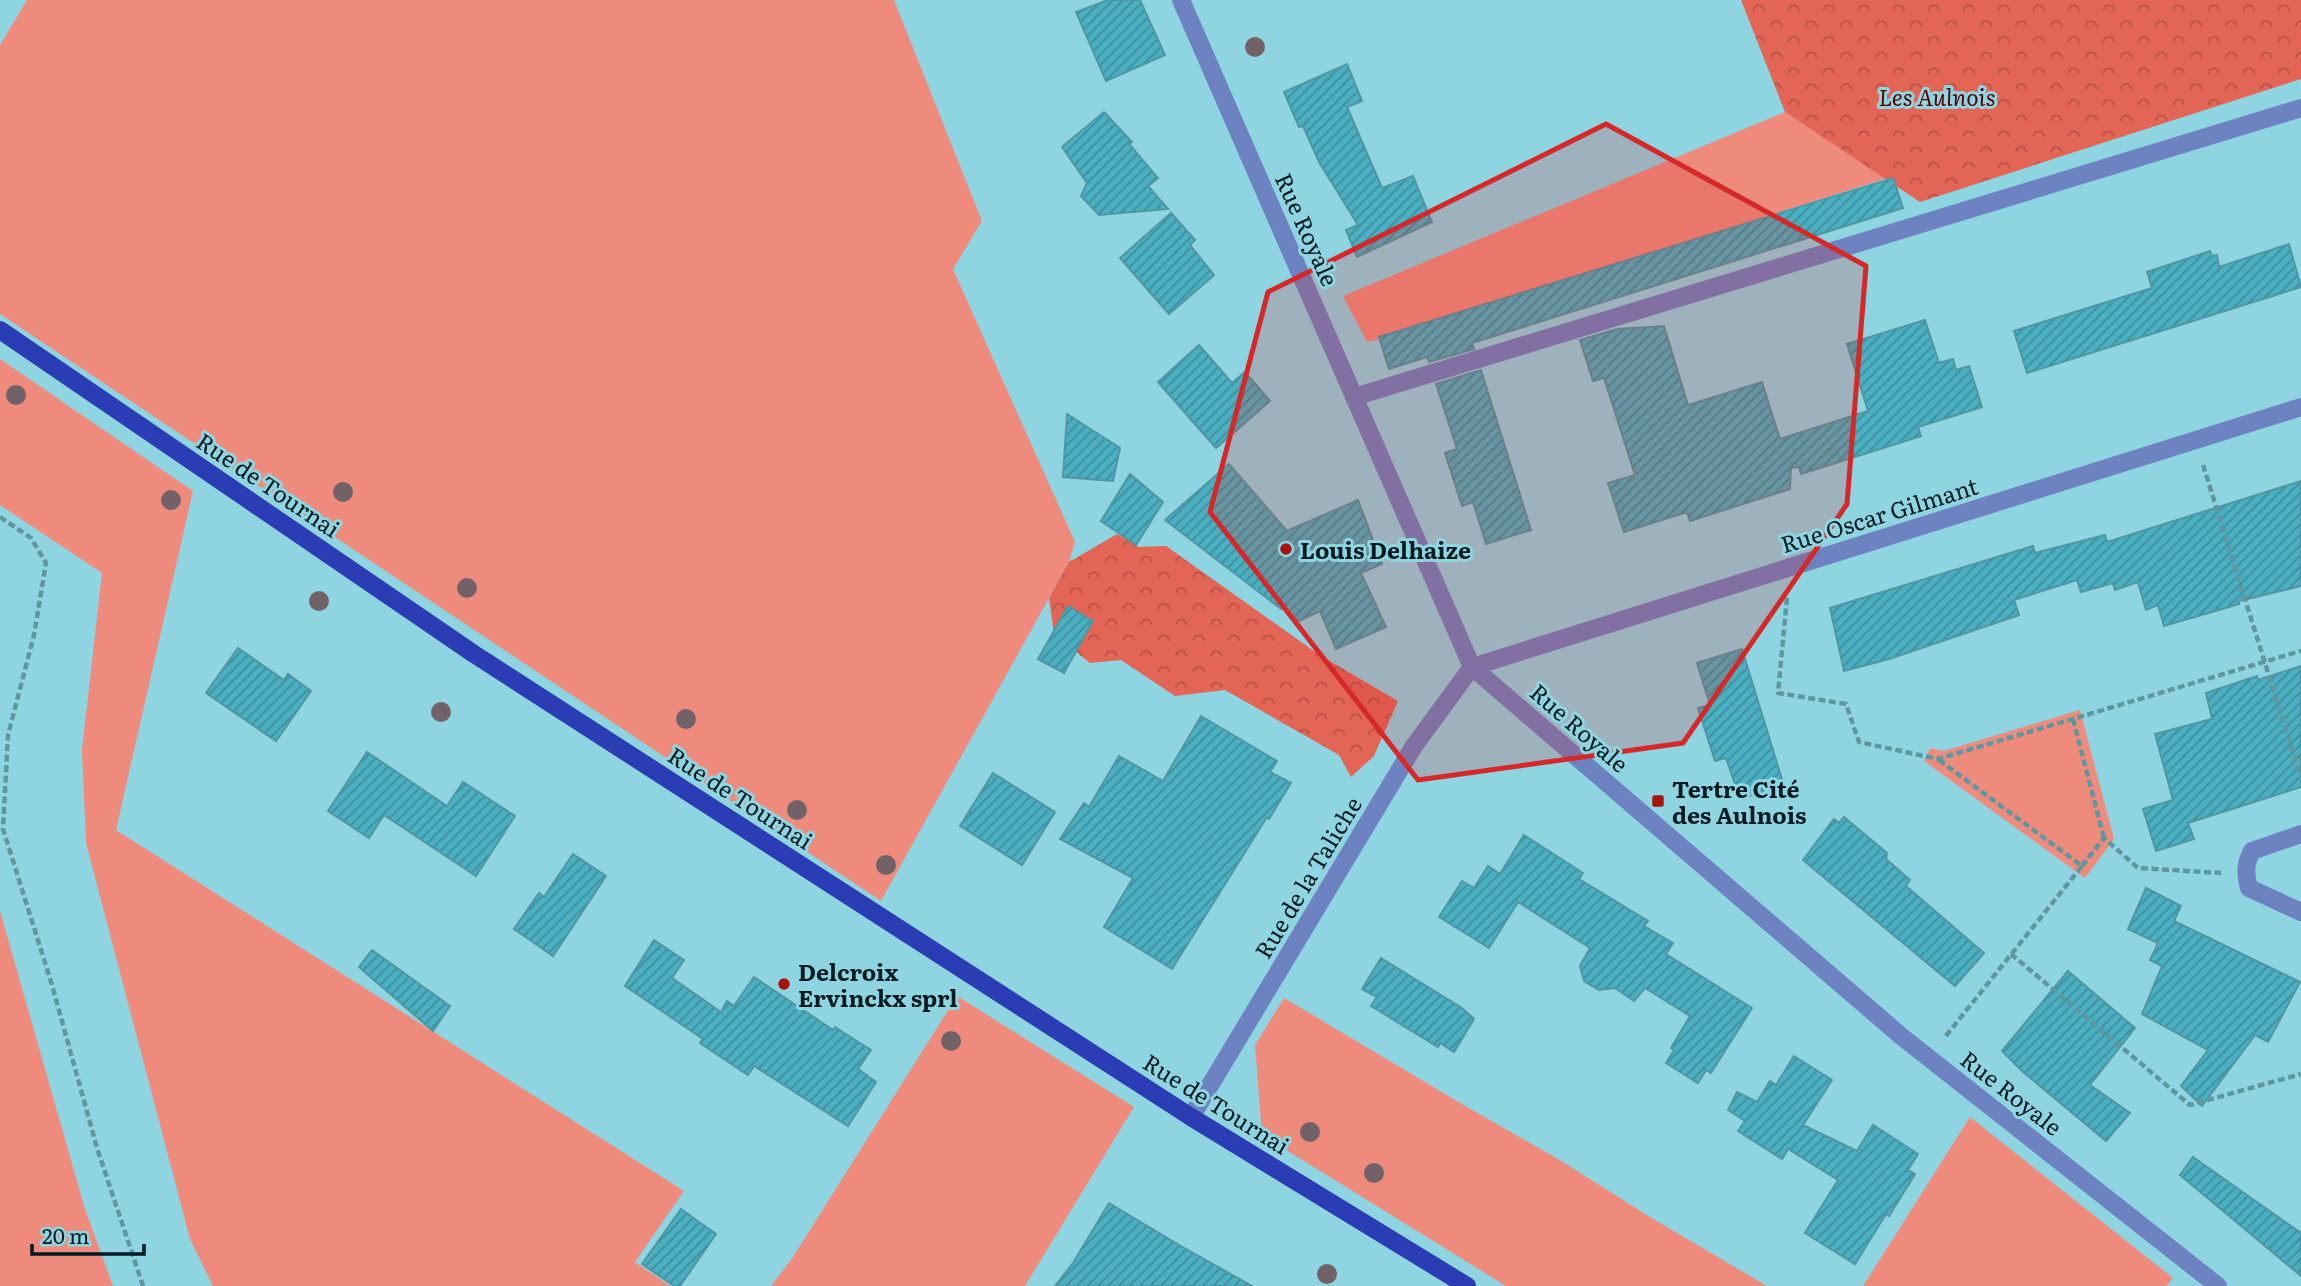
<svg xmlns="http://www.w3.org/2000/svg" width="2301" height="1286" viewBox="0 0 2301 1286" font-family="Literata,serif">
<style>
.grass{fill:#ee8b7c}
.forest{fill:url(#forest-crowns)}
.building{fill:url(#building-hatch);stroke:#5096a1;stroke-width:2}
.lines{fill:none;stroke-linecap:round;stroke-linejoin:round}
.path{stroke:#5f97a0;stroke-width:4.5;stroke-dasharray:7 3.5;stroke-linecap:butt}
.minor{stroke:#6d82c1;stroke-width:18}
.major{stroke:#2b3db4;stroke-width:18}
.tree{fill:#706266}
.marked{fill:#d62828;fill-opacity:0.2;stroke:#d62828;stroke-width:5;stroke-linejoin:round}
.poi-dot{fill:#a7140b;stroke:#8fd5e1;stroke-width:2.5}
.labels{text-anchor:middle;dominant-baseline:central;stroke-width:6;stroke-linejoin:round;paint-order:stroke}
.park-label{font-size:23px;font-style:italic;fill:#570402;stroke:#8fd5e1}
.street-label{font-size:23px;fill:#001b20;stroke:#8fd5e1}
.poi-label{font-size:23px;font-weight:bold;fill:#001b20;stroke:#8fd5e1;text-anchor:start}
</style>
<defs>
<pattern id="forest-crowns" width="20" height="18" patternUnits="userSpaceOnUse" patternTransform="scale(1.75)"><rect width="20" height="18" fill="#e36555"/><path d="M2 6a3 3 0 1 1 6 0M12 15a3 3 0 1 1 6 0" fill="none" stroke="#b65246"/></pattern>
<pattern id="building-hatch" width="6" height="6" patternUnits="userSpaceOnUse" patternTransform="scale(1.75)"><rect width="6" height="6" fill="#4aafc0"/><path d="M-1 1l2-2M0 6l6-6M5 7l2-2" fill="none" stroke="#3b8e9c"/></pattern>
</defs>
<rect width="100%" height="100%" fill="#8fd5e1"/>
<g class="grass">
<polygon points="27,0 894,0 982,221 953,269 1075,542 1069,562 881,901 0,314 0,45"/>
<polygon points="1785,112 1887,178 1380,339 1367,342 1343,296"/>
<polygon points="0,359 193,491 116,830 684,1191 635,1262 670,1286 213,1286 190,1239 86,843 82,750 102,573 0,505"/>
<polygon points="2080,710 2114,839 2085,878 1924,761 1930,748 1944,751"/>
<polygon points="0,911 85,1209 113,1286 0,1286"/>
<polygon points="957,996 1134,1107 1025,1286 771,1286 793,1257"/>
<polygon points="1284,998 1467,1107 1558,1159 1650,1217 1767,1286 1506,1286 1262,1135 1255,1045"/>
<polygon points="1970,1117 2173,1278 2166,1286 1863,1286"/>
</g>
<g class="forest">
<polygon points="1741,0 2301,0 2301,79 1920,202 1785,112"/>
<polygon points="1117,534 1139,547 1166,546 1321,656 1398,701 1374,756 1351,777 1339,755 1225,690 1175,696 1121,660 1090,663 1054,634 1049,598 1069,562"/>
</g>
<g class="building">
<polygon points="1108,0 1140,0 1165,55 1106,81 1076,12"/>
<polygon points="1347,64 1362,101 1347,107 1382,188 1413,176 1432,222 1357,257 1346,230 1358,225 1319,162 1303,126 1299,127 1284,92"/>
<polygon points="1104,112 1132,142 1129,144 1158,178 1148,186 1168,209 1099,215 1081,196 1087,183 1062,147"/>
<polygon points="1893,178 1903,208 1472,343 1474,349 1429,362 1427,357 1389,369 1379,337"/>
<polygon points="1171,213 1195,240 1190,245 1214,275 1169,314 1120,258"/>
<polygon points="2289,244 2301,287 2027,373 2014,331 2152,288 2147,272 2210,251 2212,256 2217,255 2219,267"/>
<polygon points="1925,320 1939,363 1953,359 1956,370 1969,366 1982,407 1918,427 1921,436 1801,474 1799,467 1791,468 1790,489 1690,521 1687,512 1624,532 1608,483 1635,475 1604,378 1593,381 1580,340 1617,329 1664,326 1688,405 1762,382 1780,439 1868,411 1847,344"/>
<polygon points="1199,345 1232,383 1245,372 1270,401 1216,448 1158,382"/>
<polygon points="1481,370 1531,530 1486,544 1473,502 1462,506 1445,453 1457,449 1436,384"/>
<polygon points="1067,414 1120,448 1113,481 1063,477"/>
<polygon points="1229,464 1287,531 1358,500 1382,564 1361,573 1386,627 1336,649 1320,611 1299,621 1283,607 1281,609 1165,520"/>
<polygon points="1130,474 1163,502 1136,545 1101,521"/>
<polygon points="2301,481 2301,586 2239,601 2239,604 2164,626 2158,605 2146,610 2138,582 2115,590 2113,583 2081,592 2077,580 2014,600 2019,615 1889,659 1844,671 1830,608 2033,546 2035,553 2105,535 2107,542"/>
<polygon points="1068,606 1093,621 1064,673 1038,659"/>
<polygon points="238,648 284,680 288,674 311,691 276,741 206,693"/>
<polygon points="1742,649 1784,786 1740,799 1726,758 1715,761 1698,708 1710,705 1697,663"/>
<polygon points="2301,666 2301,787 2188,823 2194,839 2156,851 2143,809 2173,800 2155,734 2212,719 2206,693 2257,676 2258,680"/>
<polygon points="1201,716 1277,761 1270,772 1291,783 1269,819 1267,817 1172,969 1104,927 1133,878 1060,839 1084,803 1089,807 1119,756 1163,781"/>
<polygon points="367,752 447,806 463,782 515,816 476,876 384,815 369,838 328,811"/>
<polygon points="993,773 1055,812 1022,865 960,826"/>
<polygon points="1844,817 1887,853 1886,859 1910,880 1906,886 1984,953 1955,986 1803,860 1834,819 1839,823"/>
<polygon points="1524,835 1583,873 1579,879 1648,921 1644,926 1673,943 1666,954 1752,1008 1711,1073 1706,1070 1698,1083 1666,1063 1674,1050 1671,1048 1690,1016 1645,988 1634,1001 1615,988 1599,990 1584,981 1580,966 1590,948 1518,902 1489,948 1439,917 1462,881 1474,888 1488,866 1500,874"/>
<polygon points="573,854 606,876 553,956 514,929 539,893 544,897"/>
<polygon points="2146,888 2181,906 2174,921 2300,982 2268,1042 2255,1035 2202,1106 2181,1086 2208,1050 2142,1014 2162,966 2150,960 2158,943 2128,929"/>
<polygon points="654,940 684,960 672,978 721,1012 727,1001 734,1006 754,977 833,1030 835,1027 871,1050 858,1069 876,1082 848,1126 754,1066 748,1075 700,1043 703,1039 625,986"/>
<polygon points="372,950 450,1006 433,1031 359,967"/>
<polygon points="1381,958 1462,1008 1474,1019 1454,1052 1440,1043 1438,1047 1371,1006 1377,997 1362,989"/>
<polygon points="2068,971 2135,1028 2090,1085 2130,1113 2106,1141 2022,1071 2002,1051"/>
<polygon points="1794,1056 1832,1080 1803,1125 1857,1151 1873,1125 1918,1154 1908,1170 1915,1174 1889,1216 1886,1214 1855,1264 1805,1233 1838,1180 1788,1149 1782,1159 1738,1131 1745,1121 1728,1110 1737,1092 1757,1102 1770,1081 1776,1085"/>
<polygon points="2193,1157 2301,1233 2301,1276 2180,1175"/>
<polygon points="1109,1203 1179,1245 1252,1286 1055,1286 1073,1263"/>
<polygon points="681,1209 716,1234 680,1286 674,1286 642,1264"/>
</g>
<g class="lines">
<g class="path">
<polyline points="2203,465 2301,778"/>
<polyline points="0,517 31,538 46,563 34,635 8,735 3,829 52,985 97,1148 143,1286"/>
<polyline points="1787,598 1778,693 1846,704 1859,742 1938,759 2301,651"/>
<polyline points="2073,719 2104,838"/>
<polyline points="1939,760 2082,866 1945,1037"/>
<polyline points="2082,866 2104,838 2138,868 2221,873"/>
<polyline points="2011,954 2190,1105 2301,1074"/>
</g>
<g class="minor">
<polyline points="1181,0 1472,667 1901,1036 2218,1286"/>
<polyline points="1354,397 2301,108"/>
<polyline points="1472,667 2301,407"/>
<path d="M 2301,834 L 2252,851 C 2245,864 2245,873 2249,888 L 2301,912"/>
<polyline points="1191,1117 1414,746 1472,667"/>
</g>
<polyline class="major" points="0,330 474,654 1191,1117 1467,1286"/>
</g>
<g class="tree">
<circle cx="1255" cy="47" r="10"/>
<circle cx="16" cy="395" r="10"/>
<circle cx="343" cy="492" r="10"/>
<circle cx="171" cy="500" r="10"/>
<circle cx="467" cy="588" r="10"/>
<circle cx="319" cy="601" r="10"/>
<circle cx="441" cy="712" r="10"/>
<circle cx="686" cy="719" r="10"/>
<circle cx="797" cy="810" r="10"/>
<circle cx="886" cy="865" r="10"/>
<circle cx="951" cy="1041" r="10"/>
<circle cx="1310" cy="1132" r="10"/>
<circle cx="1374" cy="1173" r="10"/>
<circle cx="1327" cy="1274" r="10"/>
</g>
<path class="marked" d="M 1606,124 L 1866,266 L 1847,504 L 1683,743 L 1418,780 L 1210,512 L 1268,292 Z"/>
<g class="poi-dot">
<circle cx="1286" cy="549" r="7"/>
<rect x="1651" y="794" width="14" height="14" rx="3.5"/>
<circle cx="784" cy="984" r="7"/>
</g>
<g class="labels">
<g class="park-label">
<text x="1937" y="96">Les Aulnois</text>
</g>
<g class="street-label">
<text transform="translate(1308 229) rotate(66)">Rue Royale</text>
<text transform="translate(269 484) rotate(34)">Rue de Tournai</text>
<text transform="translate(1879 514) rotate(-17)">Rue Oscar Gilmant</text>
<text transform="translate(1580 727) rotate(41)">Rue Royale</text>
<text transform="translate(741 797) rotate(33)">Rue de Tournai</text>
<text transform="translate(1307 877) rotate(-59)">Rue de la Taliche</text>
<text transform="translate(2012 1092) rotate(38)">Rue Royale</text>
<text transform="translate(1217 1103) rotate(32)">Rue de Tournai</text>
</g>
<g class="poi-label">
<text x="1300" y="549">Louis Delhaize</text>
<text x="1672" y="788">Tertre Cité<tspan x="1672" dy="26">des Aulnois</tspan></text>
<text x="798" y="971">Delcroix<tspan x="798" dy="26">Ervinckx sprl</tspan></text>
</g>
</g>
<path d="M32 1244v10h112v-10" fill="none" stroke="#001b20" stroke-width="3.5"/>
<text x="42" y="1244" font-size="21" fill="#001b20" stroke="#8fd5e1" stroke-width="5" paint-order="stroke">20 m</text>
</svg>
